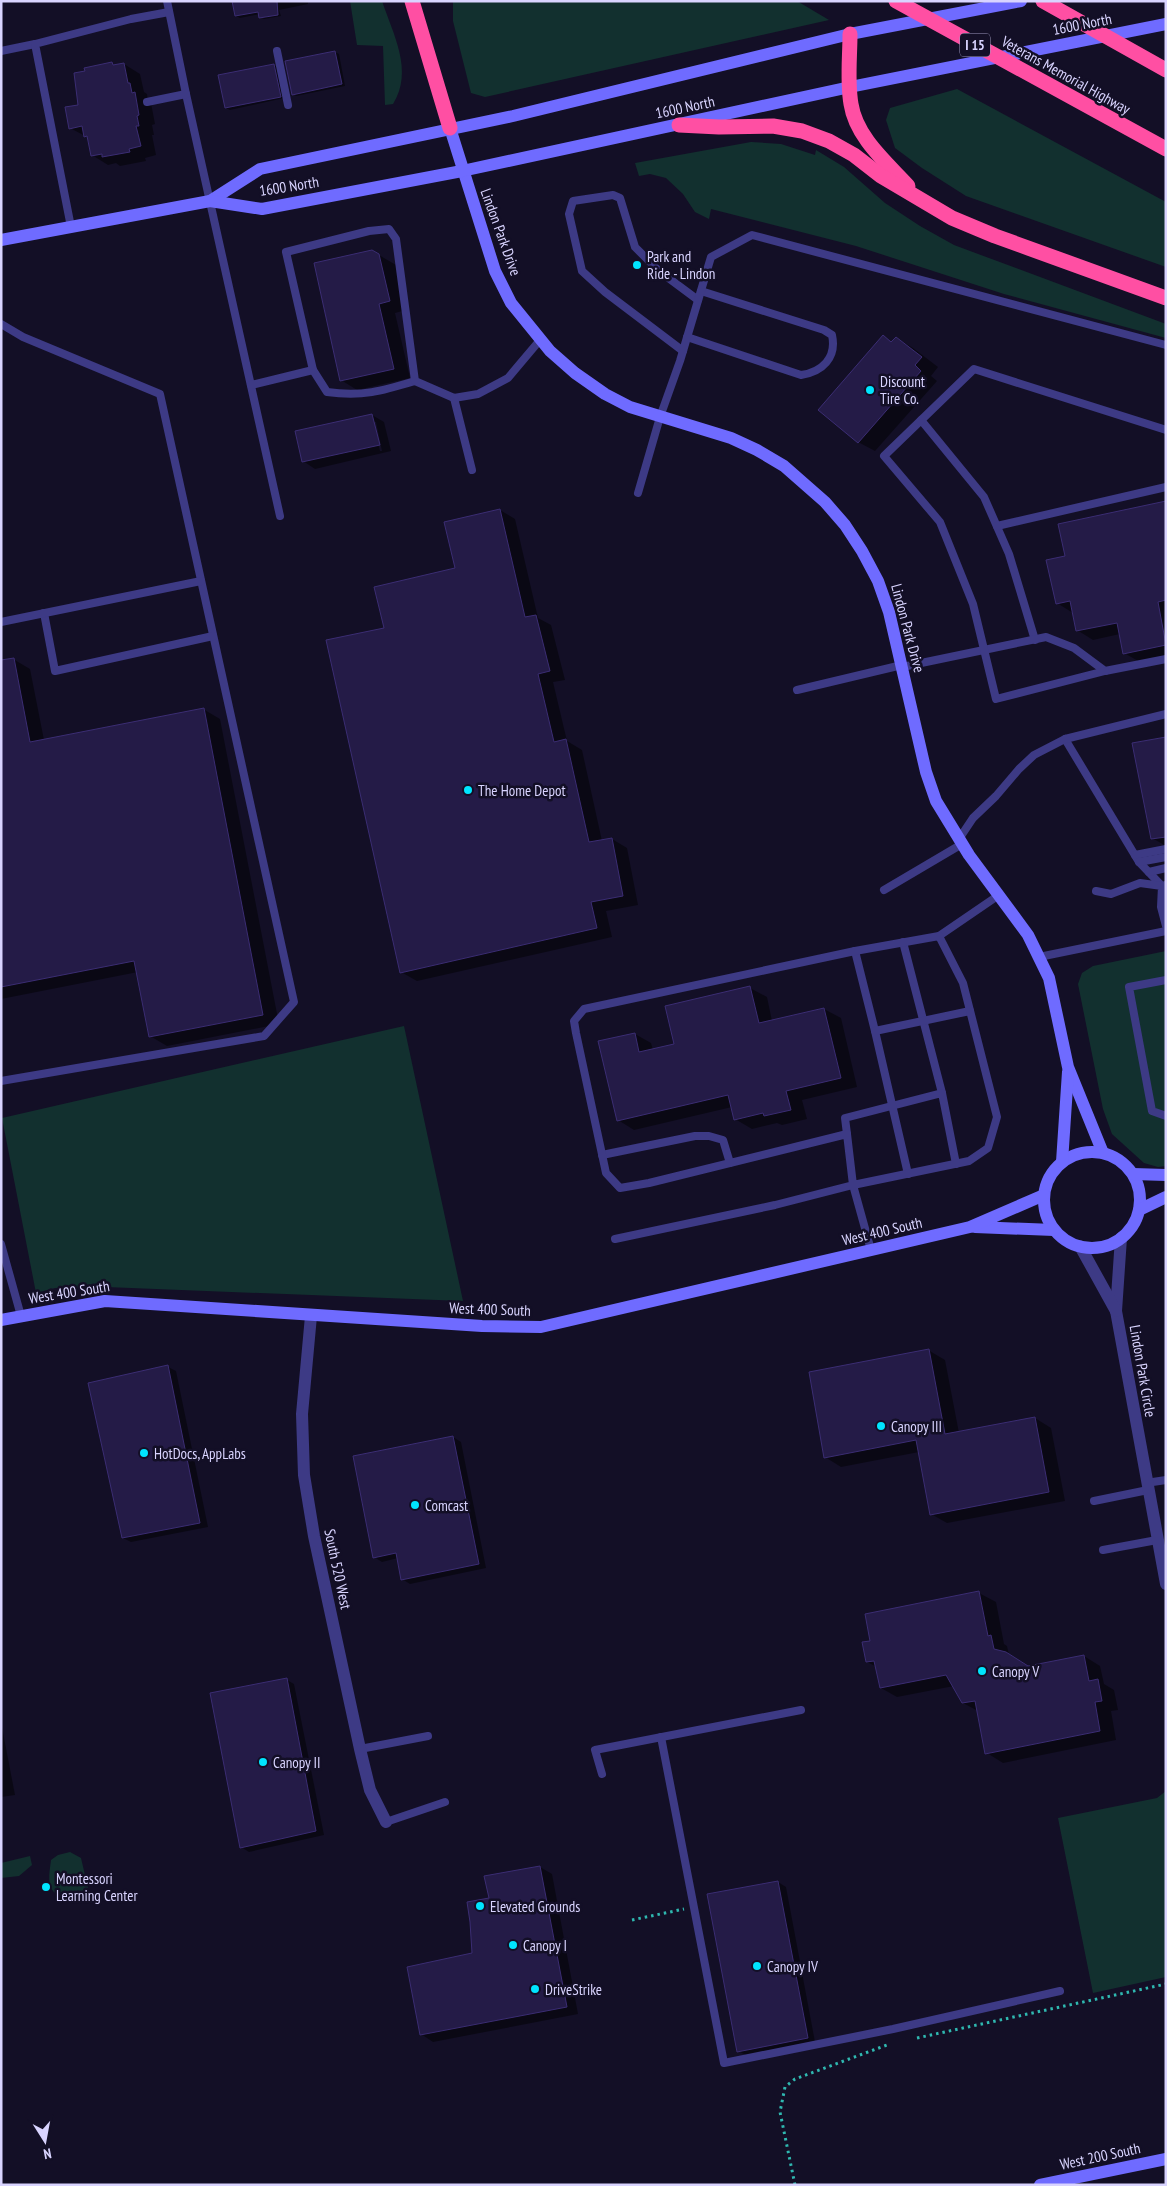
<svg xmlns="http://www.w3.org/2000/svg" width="1167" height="2186" viewBox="0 0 1167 2186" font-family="'PT Sans Narrow',sans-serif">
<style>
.green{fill:#12302f}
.shadow{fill:#0007;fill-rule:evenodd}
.building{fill:#241b47;stroke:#3b2d73}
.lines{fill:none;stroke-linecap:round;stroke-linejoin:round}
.path{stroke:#2fb8b0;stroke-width:3;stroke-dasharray:2.5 4;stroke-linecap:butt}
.lane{stroke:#3d3a85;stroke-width:8}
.street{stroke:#3d3a85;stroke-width:12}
.secondary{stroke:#6f6bff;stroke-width:12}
.highway{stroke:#ff4fa3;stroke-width:15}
.poi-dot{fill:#00e5ff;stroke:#130f26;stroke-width:2}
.labels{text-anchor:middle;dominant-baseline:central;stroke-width:5;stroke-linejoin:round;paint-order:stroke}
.shield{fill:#130f26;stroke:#9e99be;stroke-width:1}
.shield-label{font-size:14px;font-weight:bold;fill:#d9d4ff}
.street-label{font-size:15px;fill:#d9d4ff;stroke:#130f26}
.poi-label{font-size:15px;fill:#d9d4ff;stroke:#130f26;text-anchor:start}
</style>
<rect width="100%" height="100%" fill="#130f26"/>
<g class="green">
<path d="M 350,1 L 382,1 C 393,34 414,71 393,104 L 385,105 L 383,46 L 357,45 Z"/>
<polygon points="453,1 797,1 829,20 485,97 471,93 453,21"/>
<polygon points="957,89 1166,202 1166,267 966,196 922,168 895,148 886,120 890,108"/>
<polygon points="751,142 781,144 815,155 816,150 844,167 885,203 920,226 954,245 1166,324 1166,338 1004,294 856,246 711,209 709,219 695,212 683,194 666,178 650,174 639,176 635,163"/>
<polygon points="1166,951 1166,1166 1158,1167 1144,1163 1112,1134 1103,1109 1078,984 1082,973 1093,966"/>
<polygon points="404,1026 463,1301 106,1287 55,1288 36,1293 2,1118"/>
<polygon points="1166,1791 1166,1977 1093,1993 1058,1818 1157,1798"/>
<path d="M 70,1852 L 81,1858 L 88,1888 C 81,1894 64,1892 55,1893 C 46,1885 50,1870 51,1860 L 58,1855 Z"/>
<polygon points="30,1856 32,1865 19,1876 1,1878 1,1863"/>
</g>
<g class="shadow">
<polygon points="233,1 308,1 308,4 279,10 281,16 264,19 260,17 260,14 240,18 236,16"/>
<polygon points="335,52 339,54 345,86 296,96 293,94"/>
<polygon points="112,64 115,66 124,64 140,74 144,92 147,94 148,102 151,103 155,124 152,125 154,135 152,135 156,155 145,158 146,161 120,166 116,163 108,165 92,155 87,137 70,128 80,106"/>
<polygon points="274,65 277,67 284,98 230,110 226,108"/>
<polygon points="372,251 396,265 406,310 395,313 410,378 357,390 341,380"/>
<polygon points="883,337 893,343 896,338 913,348 938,367 931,376 937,381 875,451 858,442"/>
<path d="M 372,415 L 384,422 L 391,451 L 315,469 L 303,461 ZM 373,422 L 376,422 L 382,451 L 380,451 Z"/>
<polygon points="1166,502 1166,657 1140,662 1124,653 1120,634 1093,640 1077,630 1073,613 1057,603 1066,557"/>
<polygon points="500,510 515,519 538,618 551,625 565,680 553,682 567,741 582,750 602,841 612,839 627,848 638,905 606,911 612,937 417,981 401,972 385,629 456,568"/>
<polygon points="13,659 30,669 44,740 203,709 220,719 279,1024 167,1046 150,1036 138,972 1,999 1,662"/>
<polygon points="1166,738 1166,846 1152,838"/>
<polygon points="750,988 767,997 772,1021 824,1009 841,1018 857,1087 802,1100 807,1119 782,1125 777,1123 752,1129 735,1119 732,1107 634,1130 618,1120 635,1034 651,1043 653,1050 676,1045"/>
<polygon points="928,1350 945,1360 959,1433 1035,1418 1051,1428 1065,1501 947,1523 931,1514 919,1452 841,1467 825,1457"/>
<polygon points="168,1367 176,1371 208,1527 131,1542 123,1538"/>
<polygon points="453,1437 461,1442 486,1568 410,1584 402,1579 398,1558 382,1562 374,1557"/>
<polygon points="979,1593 996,1602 1004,1644 1007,1646 1009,1655 1029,1667 1084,1656 1100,1666 1104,1684 1114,1690 1118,1710 1111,1711 1116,1740 1003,1763 987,1753 978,1711 963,1703 954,1686 897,1697 881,1688 877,1667 867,1662 872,1642"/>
<polygon points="287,1680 294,1684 324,1835 249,1852 241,1847"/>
<polygon points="1,1722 15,1795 1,1797"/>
<polygon points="540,1867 552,1874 578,2014 433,2042 421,2034 473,1954 490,1899"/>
<polygon points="778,1882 786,1887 815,2042 746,2055 738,2051"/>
</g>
<g class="building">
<polygon points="232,1 277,1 278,15 259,18 258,12 235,16"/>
<polygon points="335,51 342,84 292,95 285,61"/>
<polygon points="112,62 113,65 124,63 128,83 130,83 132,93 135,92 139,115 137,116 139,126 136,126 141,146 129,149 130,152 102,157 102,154 91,156 87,136 84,137 82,126 69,129 65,107 78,105 74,73 85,71 84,68"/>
<polygon points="274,64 281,97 225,108 218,75"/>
<polygon points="372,250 379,254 390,301 379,304 394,369 340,381 314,263"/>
<polygon points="883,335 891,342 896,337 922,357 915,365 921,371 858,443 818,410"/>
<polygon points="372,414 380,445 302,462 295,431"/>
<polygon points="1166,501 1166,600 1158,602 1166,645 1123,654 1117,623 1076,631 1070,601 1056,604 1046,560 1065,556 1058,524"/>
<polygon points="500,509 525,617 536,615 550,671 538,674 554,742 566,739 589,842 612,838 623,896 591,902 597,928 400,973 326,640 384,628 374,587 455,568 444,522"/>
<polygon points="14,658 30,742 204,708 263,1015 149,1037 134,961 1,987 1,660"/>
<polygon points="1166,737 1166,837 1151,839 1132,743"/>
<polygon points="750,986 759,1023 824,1008 841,1078 786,1091 791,1110 764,1116 763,1113 734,1120 728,1095 617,1121 598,1041 635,1033 639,1052 674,1044 665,1006"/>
<polygon points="929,1349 945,1434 1035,1417 1049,1492 930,1515 916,1440 824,1458 809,1372"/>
<polygon points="168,1365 200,1523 122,1538 88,1383"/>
<polygon points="453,1436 479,1564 401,1580 396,1553 373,1558 353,1456"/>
<polygon points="979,1591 988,1636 991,1635 994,1649 1006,1652 1028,1666 1084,1655 1089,1681 1098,1679 1102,1701 1095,1702 1100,1731 985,1754 975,1701 962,1703 946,1675 880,1688 874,1661 866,1662 862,1642 870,1641 865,1614"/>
<polygon points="287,1678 316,1831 240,1848 210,1693"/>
<polygon points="540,1866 567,2007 420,2035 407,1967 472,1953 470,1922 467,1902 489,1898 484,1876"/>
<polygon points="778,1881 808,2038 737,2052 707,1894"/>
</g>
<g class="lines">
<g class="path">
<polyline points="632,1920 684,1909"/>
<polyline points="917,2038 1166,1984"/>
<polyline points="795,2185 780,2112 785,2087 795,2079 887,2045"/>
</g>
<g class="lane">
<polyline points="167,1 186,94 280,516"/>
<polyline points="1,51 35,44"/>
<polyline points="277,51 288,105"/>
<polyline points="147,102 186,94"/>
<polyline points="71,227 35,44 131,19 169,12"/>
<polyline points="1,324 23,337 160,394 294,1002 264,1036 1,1081"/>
<path d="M 687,337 L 801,375 C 822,372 837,358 832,335 L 824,330 L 701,291"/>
<polyline points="683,351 605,292 582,271 569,214 573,201 613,195 620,198 635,247 659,271 698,300"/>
<path d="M 313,370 L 327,392 C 362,397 382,391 415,381"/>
<polyline points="251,385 313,370 286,252 369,231 389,229 396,239 415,381 454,398 478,394 508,378 540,340"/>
<polyline points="454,398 472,470"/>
<polyline points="921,420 984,497 1009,554 1035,640"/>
<polyline points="638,493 660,417 680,361 711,257 752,235 1166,345"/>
<polyline points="997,526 1166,487"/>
<polyline points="44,613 55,671 213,636"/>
<polyline points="1,622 201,581"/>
<polyline points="902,667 1046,637 1074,648 1105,671 1166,659"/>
<polyline points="1105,671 996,699 973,604 940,522 884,456 974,369 1166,430"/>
<polyline points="797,690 902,665"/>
<polyline points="1065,739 1139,862 1162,886 1166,885"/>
<polyline points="959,839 973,818 996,796 1019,769 1034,755 1065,739 1166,714"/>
<polyline points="1135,855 1166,849"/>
<polyline points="1139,862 1166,857"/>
<polyline points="1149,872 1166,868"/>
<polyline points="884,890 962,844"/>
<polyline points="1096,891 1111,894 1140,883 1162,886 1161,907 1166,926"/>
<polyline points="939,936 999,895"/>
<polyline points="903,942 942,1093"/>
<polyline points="855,951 875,1031"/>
<polyline points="1039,957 1166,931"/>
<polyline points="1166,980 1129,987 1152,1111 1166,1116"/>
<polyline points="847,1134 845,1118 942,1093 956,1164"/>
<polyline points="602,1155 695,1136 709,1136 723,1140 730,1163"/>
<polyline points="908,1174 875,1031 970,1011"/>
<polyline points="615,1239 775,1205 853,1185 847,1134 649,1183 620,1188 606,1173 576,1033 574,1021 584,1009 855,951 939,936 963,983 997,1117 988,1148 969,1161 853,1185 871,1250"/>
<polyline points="1,1244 21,1316"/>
<polyline points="1146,1483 1166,1480"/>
<polyline points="1094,1501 1148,1490"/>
<polyline points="1103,1550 1157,1540"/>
<polyline points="661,1737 724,2063 893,2029 1060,1991"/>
<polyline points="360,1749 428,1736"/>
<polyline points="602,1774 595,1750 801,1710"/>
<polyline points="386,1822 445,1802"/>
</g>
<g class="street">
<polyline points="1121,1238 1116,1311 1166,1584"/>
<polyline points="1080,1246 1116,1311"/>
<polyline points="311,1316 302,1414 304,1475 314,1536 360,1749 370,1790 386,1822"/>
</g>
<g class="secondary">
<polyline points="450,128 495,271 511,303 550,351 575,373 605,394 630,407 731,438 757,450 784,466 825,502 845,525 862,551 878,581 889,612 926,772 936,801 969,855 1028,935 1049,978 1068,1067 1103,1153"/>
<polyline points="210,201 260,169 513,116 850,34 1021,1"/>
<polyline points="1,240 210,201 262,209 462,171 850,87 1166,24"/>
<circle cx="1092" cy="1200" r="48"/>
<polyline points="1062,1162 1068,1072"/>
<polyline points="1133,1174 1166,1175"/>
<polyline points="1139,1210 1166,1197"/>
<polyline points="975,1227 1054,1230"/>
<polyline points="1,1320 105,1301 482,1326 541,1327 970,1227 1044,1195"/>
<polyline points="1040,2185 1166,2159"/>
</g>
<g class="highway">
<polyline points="412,1 450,128"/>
<polyline points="896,1 1166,149"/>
<polyline points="1043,1 1166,70"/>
<path d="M 850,34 C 850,57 847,81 851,104 C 856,137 886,162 908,186"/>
<polyline points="679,125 719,127 773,126 802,131 829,141 854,155 881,176 952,218 995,236 1166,298"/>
</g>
</g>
<g class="poi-dot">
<circle cx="637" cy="265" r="5"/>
<circle cx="870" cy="390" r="5"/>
<circle cx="468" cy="790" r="5"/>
<circle cx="881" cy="1426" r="5"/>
<circle cx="144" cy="1453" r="5"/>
<circle cx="415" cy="1505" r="5"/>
<circle cx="982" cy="1671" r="5"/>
<circle cx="263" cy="1762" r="5"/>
<circle cx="46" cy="1887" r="5"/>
<circle cx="480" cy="1906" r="5"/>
<circle cx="513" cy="1945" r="5"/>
<circle cx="757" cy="1966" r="5"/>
<circle cx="535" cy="1989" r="5"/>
</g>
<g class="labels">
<rect class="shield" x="960" y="33.5" width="30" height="23" rx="4"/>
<g class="shield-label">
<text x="975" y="45">I 15</text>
</g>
<g class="street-label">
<text transform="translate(1082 24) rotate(-11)">1600 North</text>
<text transform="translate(1066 75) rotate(29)">Veterans Memorial Highway</text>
<text transform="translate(685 107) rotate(-12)">1600 North</text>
<text transform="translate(289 186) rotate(-9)">1600 North</text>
<text transform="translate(501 232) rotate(70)">Lindon Park Drive</text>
<text transform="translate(908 628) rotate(75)">Lindon Park Drive</text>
<text transform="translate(882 1231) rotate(-13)">West 400 South</text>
<text transform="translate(69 1292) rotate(-9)">West 400 South</text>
<text transform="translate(490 1309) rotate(2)">West 400 South</text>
<text transform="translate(1143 1371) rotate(80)">Lindon Park Circle</text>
<text transform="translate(338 1569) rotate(78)">South 520 West</text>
<text transform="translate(1100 2156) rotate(-12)">West 200 South</text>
</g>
<g class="poi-label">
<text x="647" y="256">Park and<tspan x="647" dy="17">Ride - Lindon</tspan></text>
<text x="880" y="381">Discount<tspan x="880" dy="17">Tire Co.</tspan></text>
<text x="478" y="790">The Home Depot</text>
<text x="891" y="1426">Canopy III</text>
<text x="154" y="1453">HotDocs, AppLabs</text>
<text x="425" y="1505">Comcast</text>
<text x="992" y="1671">Canopy V</text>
<text x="273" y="1762">Canopy II</text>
<text x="56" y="1878">Montessori<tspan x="56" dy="17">Learning Center</tspan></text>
<text x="490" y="1906">Elevated Grounds</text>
<text x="523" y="1945">Canopy I</text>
<text x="767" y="1966">Canopy IV</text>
<text x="545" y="1989">DriveStrike</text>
</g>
</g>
<rect width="1167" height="2186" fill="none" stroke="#d9d4ff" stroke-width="5"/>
<g transform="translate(45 2141) rotate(169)" stroke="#130f26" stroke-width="4" paint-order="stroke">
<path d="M0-4L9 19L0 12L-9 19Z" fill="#d9d4ff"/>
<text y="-8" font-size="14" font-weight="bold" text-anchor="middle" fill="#d9d4ff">N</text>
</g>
</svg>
